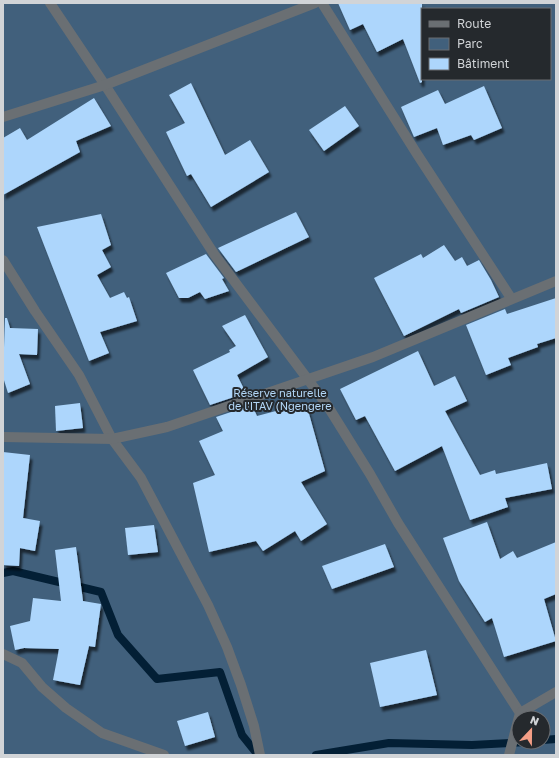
<svg xmlns="http://www.w3.org/2000/svg" width="559" height="758" viewBox="0 0 559 758" font-family="'Golos Text',sans-serif">
<style>
.green{fill:#41607c;fill-rule:evenodd}
.lines{fill:none;stroke-linecap:round;stroke-linejoin:round}
.stream{stroke:#031f35;stroke-width:8}
.building{fill:#add6fc;filter:url(#shadow)}
.street{stroke:#6a6f73;stroke-width:10}
.labels{text-anchor:middle;dominant-baseline:central;stroke-width:4;stroke-linejoin:round;paint-order:stroke}
.park-label{font-size:11px;fill:#b2d6f6;stroke:#25292d}
</style>
<defs>
<filter id="shadow"><feDropShadow dx="2.5" dy="4.5" stdDeviation="1" flood-color="#0009"/></filter>
</defs>
<rect width="100%" height="100%" fill="#2f3337"/>
<path class="green" d="M 3,3 L 556,3 L 556,755 L 3,755 ZM 422,9 L 550,9 L 550,79 L 422,79 ZM 519,718 L 543,718 L 543,742 L 519,742 Z"/>
<g class="lines">
<g class="stream">
<polyline points="3,573 13,571 101,592 118,635 157,679 220,672 242,735 258,755"/>
<polyline points="543,740 556,739"/>
<polyline points="316,755 389,743 472,745 528,742"/>
</g>
</g>
<g class="building">
<polygon points="338,3 422,3 422,82 420,83 403,39 377,52 363,24 350,30"/>
<polygon points="191,83 225,155 250,140 269,172 211,207 191,174 187,176 166,132 185,123 169,95"/>
<polygon points="484,86 502,128 474,140 471,135 443,145 437,128 414,137 401,107 438,90 445,104"/>
<polygon points="94,98 111,126 76,141 80,152 3,195 3,138 20,128 27,140"/>
<polygon points="345,106 359,126 324,151 309,130"/>
<polygon points="296,212 309,237 236,272 218,248"/>
<polygon points="101,214 111,245 102,250 111,267 97,275 110,298 124,292 127,298 129,297 137,321 100,332 109,353 89,361 37,227"/>
<polygon points="444,245 455,261 462,257 467,266 479,260 491,280 499,297 461,313 459,309 404,336 374,278 421,254 423,258"/>
<polygon points="206,254 224,278 222,279 229,291 205,299 200,292 188,298 179,298 166,273"/>
<polygon points="556,298 556,338 537,344 538,347 508,358 511,365 486,375 466,325 505,309 507,314"/>
<polygon points="245,315 268,357 237,375 246,393 210,405 193,370 230,352 229,350 236,346 222,326"/>
<polygon points="5,318 7,318 10,328 38,329 37,355 19,354 30,384 8,393 3,377"/>
<polygon points="418,351 434,386 455,376 467,401 445,411 480,475 495,470 496,474 547,463 552,489 505,498 508,507 470,520 442,446 395,471 365,416 356,420 340,389"/>
<polygon points="80,403 83,428 56,431 55,406"/>
<polygon points="306,403 325,471 301,482 327,524 301,541 295,531 263,551 256,541 209,552 193,483 215,475 199,441 223,431 216,417 252,405 257,416"/>
<polygon points="3,452 30,455 23,518 40,521 35,551 20,548 19,566 3,565"/>
<polygon points="487,522 500,559 513,551 517,558 556,542 556,594 544,599 556,641 504,657 492,618 485,622 459,581 443,538"/>
<polygon points="154,525 158,552 128,555 125,528"/>
<polygon points="385,544 394,567 332,589 322,566"/>
<polygon points="76,547 83,601 101,604 95,647 89,646 80,685 53,680 59,649 24,648 15,650 10,626 30,621 33,598 61,601 55,550"/>
<polygon points="426,650 437,695 380,707 370,663"/>
<polygon points="208,712 215,737 185,746 177,721"/>
</g>
<g class="lines">
<g class="street">
<polyline points="50,3 105,85 214,254 327,405 370,474 398,523 520,713 509,755"/>
<polyline points="322,3 417,154 511,298"/>
<polyline points="3,117 105,85 315,3"/>
<polyline points="3,260 35,311 79,375 112,439 141,478 208,605 227,647 241,685 254,726 260,755"/>
<polyline points="3,437 112,439 167,427 373,357 556,281"/>
<polyline points="3,654 22,663 42,687 66,708 102,733 164,755"/>
<polyline points="520,713 556,692"/>
</g>
</g>
<g class="labels">
<g class="park-label">
<text x="280" y="392">Réserve naturelle<tspan x="280" dy="13">de l'ITAV (Ngengere</tspan></text>
</g>
</g>
<rect width="559" height="758" fill="none" stroke="#d1d4d7" stroke-width="8"/>
<rect x="421" y="8" width="130" height="72" fill="#25292d" stroke="#6a6d71"/>
<rect x="429" y="21" width="20" height="6" fill="#6a6f73" stroke="#6a6d71"/>
<text x="457" y="28" font-size="12" fill="#d1d4d7">Route</text>
<rect x="429" y="38" width="20" height="12" fill="#41607c" stroke="#6a6d71"/>
<text x="457" y="48" font-size="12" fill="#d1d4d7">Parc</text>
<rect x="429" y="58" width="20" height="12" fill="#add6fc" stroke="#6a6d71"/>
<text x="457" y="68" font-size="12" fill="#d1d4d7">Bâtiment</text>
<g transform="translate(531 730) rotate(22)"><circle r="19" fill="#25292d" stroke="#6a6d71"/>
<path d="M0-3L7 15L0 10L-7 15Z" fill="#f49e86"/>
<text y="-6" font-size="11" font-weight="bold" text-anchor="middle" fill="#d1d4d7">N</text>
</g>
</svg>
